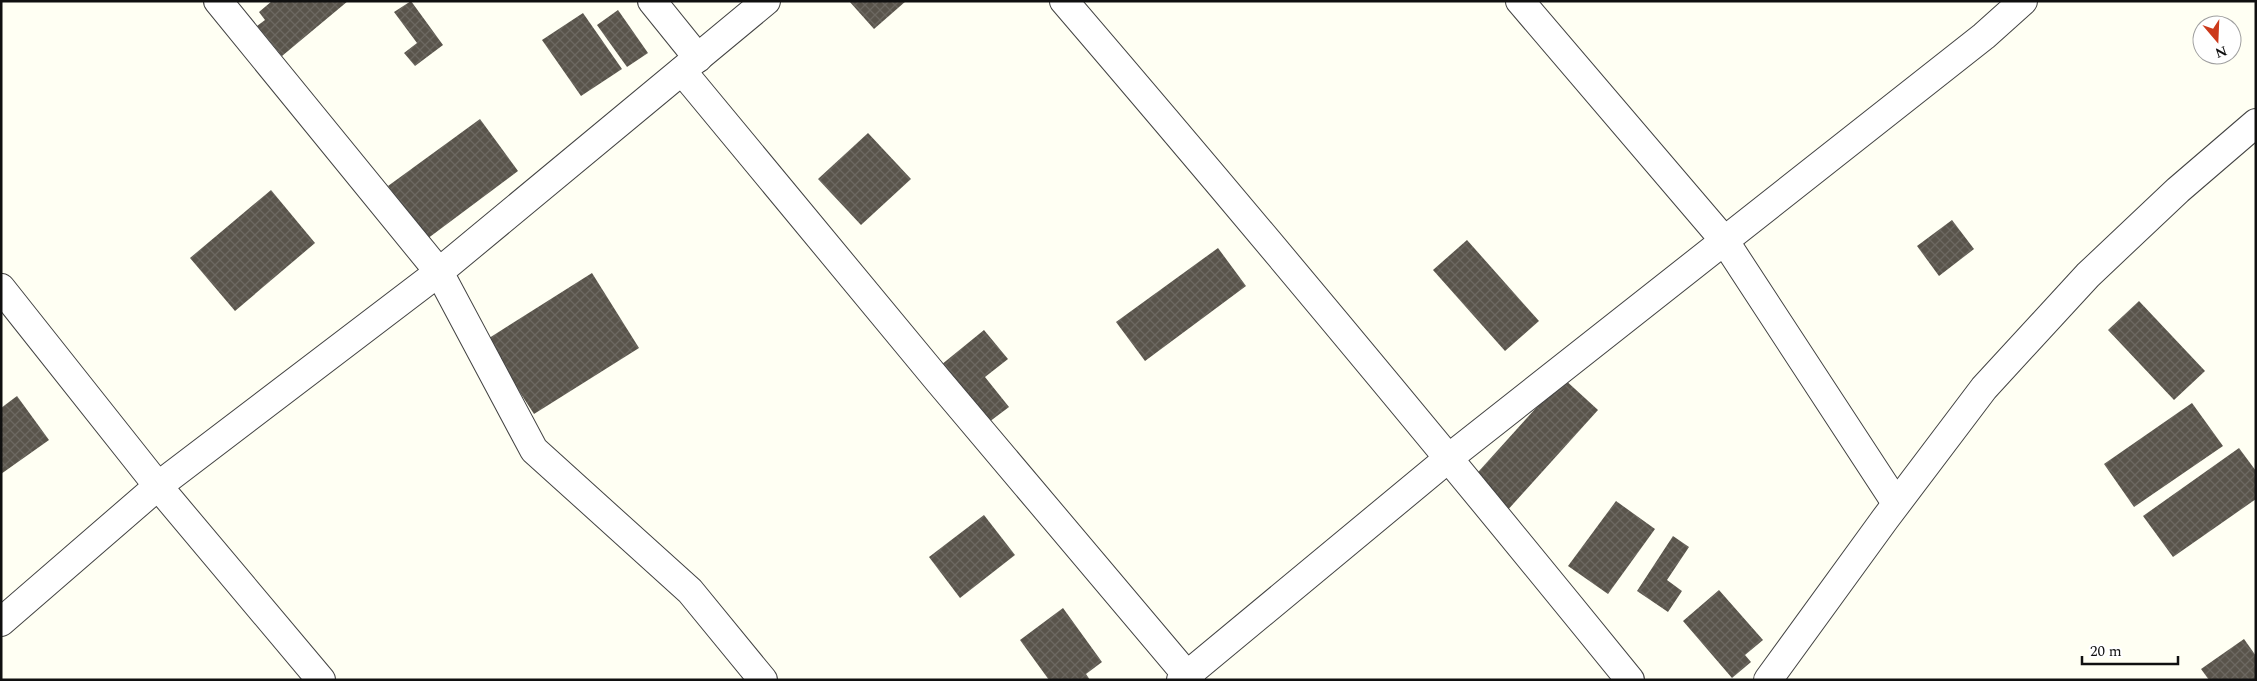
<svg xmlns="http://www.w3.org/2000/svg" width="2257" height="681" viewBox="0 0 2257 681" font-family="Spectral,serif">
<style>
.building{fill:url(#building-cross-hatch)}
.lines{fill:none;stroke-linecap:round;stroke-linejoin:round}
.street-casing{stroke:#434343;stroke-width:30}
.street{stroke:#fff;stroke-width:28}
</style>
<defs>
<pattern id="building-cross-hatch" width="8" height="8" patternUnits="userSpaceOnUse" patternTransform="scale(1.25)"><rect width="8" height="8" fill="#59544b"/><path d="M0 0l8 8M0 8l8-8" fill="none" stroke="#6c6861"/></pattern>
</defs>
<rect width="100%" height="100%" fill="#fffff3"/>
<g class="building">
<polygon points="272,1 348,1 282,56 257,26 265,20 259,12"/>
<polygon points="411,1 443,45 415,66 404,53 417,43 394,12"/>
<polygon points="849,1 906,1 874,29"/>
<polygon points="618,10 648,53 627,67 597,25"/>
<polygon points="583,13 622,69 581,96 542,40"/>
<polygon points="480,119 518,171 427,239 388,186"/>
<polygon points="868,133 911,179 861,225 818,179"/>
<polygon points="271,190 315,243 235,311 190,258"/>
<polygon points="1952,220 1974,249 1939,276 1917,246"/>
<polygon points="1467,240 1539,321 1505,351 1433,270"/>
<polygon points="1218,248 1246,286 1145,361 1116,322"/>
<polygon points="592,273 639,348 534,414 486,340"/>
<polygon points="2139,301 2205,371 2174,400 2108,330"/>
<polygon points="984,330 1008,359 985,377 1009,407 989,422 941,365"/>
<polygon points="1563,378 1598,410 1505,513 1470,481"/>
<polygon points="17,396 49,440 1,474 1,408"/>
<polygon points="2192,403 2223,446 2134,507 2104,464"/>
<polygon points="2239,448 2256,471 2256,499 2173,557 2143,516"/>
<polygon points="1616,501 1655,529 1608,594 1568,566"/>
<polygon points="984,515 1015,555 960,598 929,557"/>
<polygon points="1673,536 1689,547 1667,580 1682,591 1668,612 1637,591"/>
<polygon points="1719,590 1763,640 1745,655 1751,662 1732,678 1683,621"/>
<polygon points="1063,608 1102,662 1086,674 1090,680 1049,680 1020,640"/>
<polygon points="2244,639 2256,656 2256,680 2209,680 2201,669"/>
</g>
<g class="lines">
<defs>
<g id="street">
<polyline points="652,1 698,58"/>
<path d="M 1064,1 C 1256,225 1444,451 1630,680"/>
<polyline points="1520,1 1724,240 1896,503"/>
<polyline points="682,71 937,379 1191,680"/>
<polyline points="1,288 158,486 321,680"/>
<polyline points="1,622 158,486 439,272 218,1"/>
<polyline points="763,680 690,591 534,450 439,272 766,1"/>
<polyline points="1181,680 1450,457 1984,36 2023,1"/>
<polyline points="1768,680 1885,519 1984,388 2088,275 2178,190 2256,123"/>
</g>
</defs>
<use href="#street" class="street-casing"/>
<use href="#street" class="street"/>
</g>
<rect width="2257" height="681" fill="none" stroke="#101010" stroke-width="5"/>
<g transform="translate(2217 40) rotate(161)"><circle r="24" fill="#ffffff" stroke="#9f9f9f"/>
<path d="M0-4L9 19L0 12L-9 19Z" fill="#cc391b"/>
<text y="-8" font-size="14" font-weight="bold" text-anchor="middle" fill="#101010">N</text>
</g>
<path d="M2082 656v8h96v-8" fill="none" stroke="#101010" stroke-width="2.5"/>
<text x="2090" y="656" font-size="15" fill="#101010" stroke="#ffffff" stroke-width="4" paint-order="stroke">20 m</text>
</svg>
